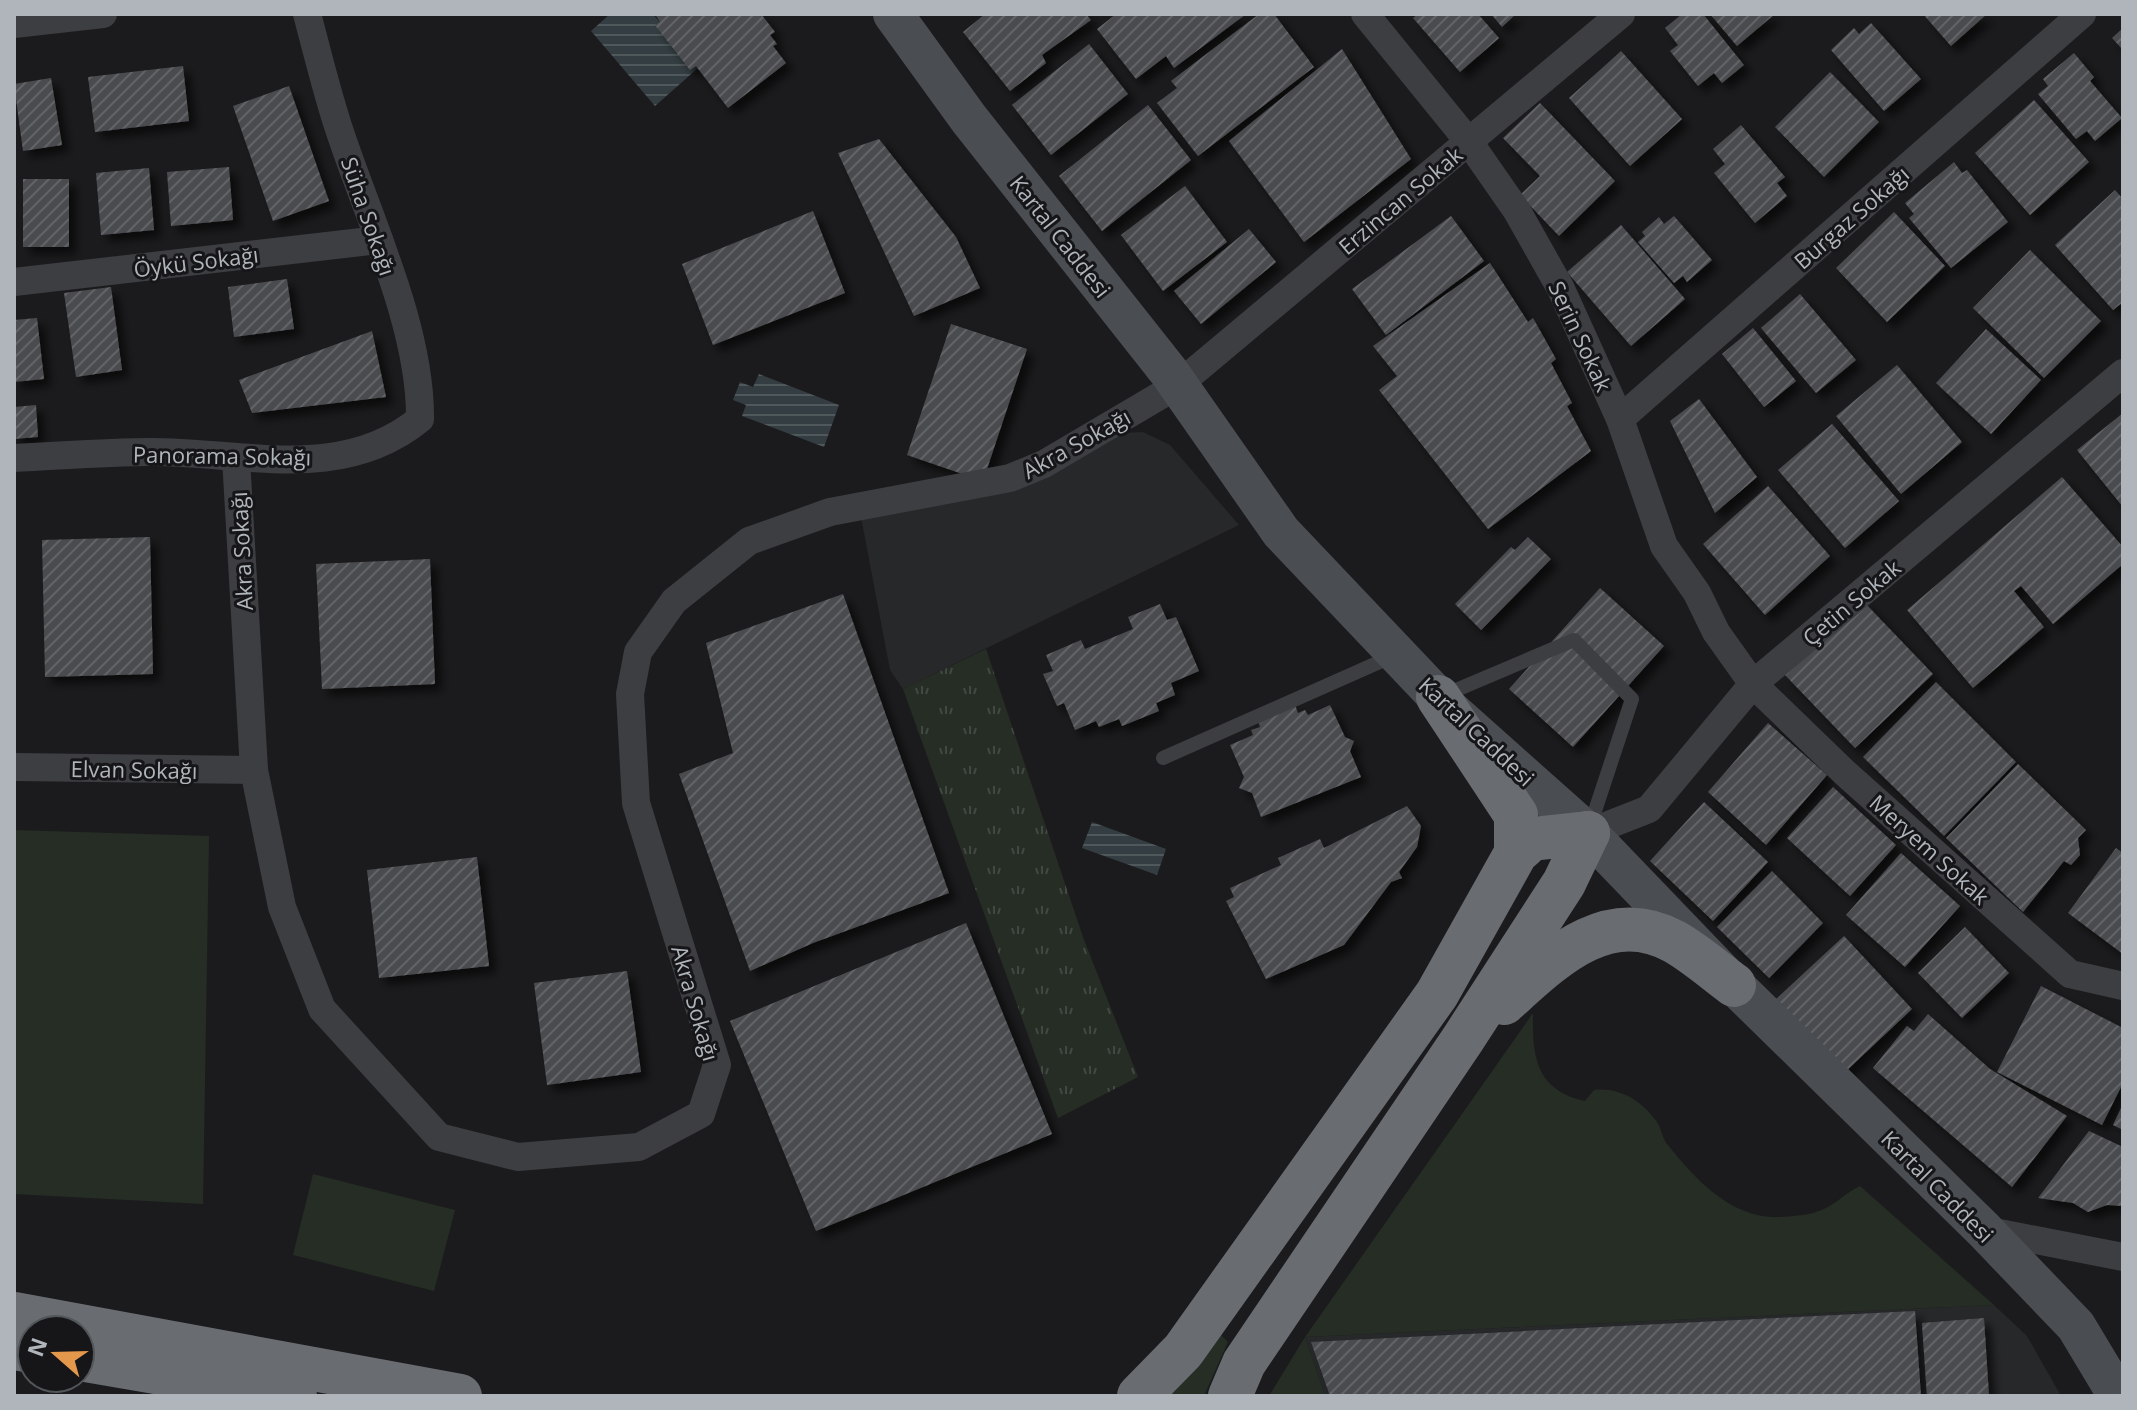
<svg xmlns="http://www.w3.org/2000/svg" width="2137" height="1410" viewBox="0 0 2137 1410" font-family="'Open Sans',sans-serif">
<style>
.built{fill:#27282a}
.grass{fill:#252d25}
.park{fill:url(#park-tufts)}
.water{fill:url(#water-rules)}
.building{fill:url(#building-hatch);filter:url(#shadow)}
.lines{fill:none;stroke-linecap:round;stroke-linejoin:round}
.lane{stroke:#3c3e42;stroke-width:14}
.street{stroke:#3c3e42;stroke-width:28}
.secondary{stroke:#4a4d52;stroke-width:40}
.highway{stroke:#696d72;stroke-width:44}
.labels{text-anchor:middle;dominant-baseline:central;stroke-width:6;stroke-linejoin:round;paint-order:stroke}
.street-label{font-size:22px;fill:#afb5bb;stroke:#161618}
</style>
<defs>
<pattern id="park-tufts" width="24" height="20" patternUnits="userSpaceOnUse" patternTransform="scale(2)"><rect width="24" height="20" fill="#252d25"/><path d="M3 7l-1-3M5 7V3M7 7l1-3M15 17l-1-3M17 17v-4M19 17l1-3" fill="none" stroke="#424943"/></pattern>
<pattern id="water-rules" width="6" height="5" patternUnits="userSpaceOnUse" patternTransform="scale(2)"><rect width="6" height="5" fill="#343e42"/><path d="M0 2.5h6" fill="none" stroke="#4f585b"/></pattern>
<pattern id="building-hatch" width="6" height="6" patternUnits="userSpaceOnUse" patternTransform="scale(2)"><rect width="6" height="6" fill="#4a4c4f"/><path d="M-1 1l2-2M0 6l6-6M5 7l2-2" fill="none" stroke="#626466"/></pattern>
<filter id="shadow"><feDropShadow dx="7" dy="7" stdDeviation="4" flood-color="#0009"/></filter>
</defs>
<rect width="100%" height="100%" fill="#1b1b1d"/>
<g class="built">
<polygon points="1143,432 1170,445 1239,525 903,689 890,670 860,512 1123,433"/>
<polygon points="1994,1305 2027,1336 2061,1396 1325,1396 1305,1337"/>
</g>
<g class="grass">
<polygon points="14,830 209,836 203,1204 14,1194"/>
<path d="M 1533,1013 C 1532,1057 1536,1090 1585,1101 L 1594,1090 C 1620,1087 1642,1101 1657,1122 C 1661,1128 1662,1137 1667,1144 C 1696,1180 1732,1220 1782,1217 C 1795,1216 1811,1215 1824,1209 C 1837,1203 1847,1192 1860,1186 L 1994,1305 L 1305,1337 L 1325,1396 L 1269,1396 L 1305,1337 Z"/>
<polygon points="313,1174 455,1210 434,1291 293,1255"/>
<polygon points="1218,1332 1228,1342 1204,1396 1168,1396"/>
</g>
<polygon class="park" points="986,649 1084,940 1138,1077 1058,1118 903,689"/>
<g class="water">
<polygon points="610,14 653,14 698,68 655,106 591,31"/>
<polygon points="759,374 839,405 824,447 742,416 746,405 733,400 740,382 753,387"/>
<polygon points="1092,822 1166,849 1157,875 1082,848"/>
</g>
<g class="building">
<polygon points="655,14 761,14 775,32 770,35 777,44 773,46 786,63 728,108 696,66 690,70 655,25 660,22"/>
<polygon points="985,14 1086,14 1091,20 1042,55 1046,63 1010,91 963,32"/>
<polygon points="1116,14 1246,14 1174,68 1166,56 1136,79 1097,29"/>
<polygon points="1259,14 1274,14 1314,67 1198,156 1157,103 1177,88 1171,81"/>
<polygon points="1418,14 1478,14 1499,38 1460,72 1413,18"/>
<polygon points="1491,14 1516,14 1502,27"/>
<polygon points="1682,14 1703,14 1744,65 1722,83 1714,73 1698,86 1670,51 1678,45 1665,28"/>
<polygon points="1710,14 1775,14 1737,46"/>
<polygon points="1923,14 1987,14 1951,46"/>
<polygon points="1871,23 1921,79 1884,111 1831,50 1854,28 1859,34"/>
<polygon points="2123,28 2123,50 2112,38"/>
<polygon points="1089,44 1128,94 1051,155 1012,105"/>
<polygon points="1342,49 1411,159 1304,242 1229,141"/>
<polygon points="1621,51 1682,119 1630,166 1569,98"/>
<polygon points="2074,53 2094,77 2090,81 2122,118 2095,141 2087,131 2076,139 2038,94 2048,86 2043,79"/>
<polygon points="183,66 189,121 95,132 88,77"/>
<polygon points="1830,72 1879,122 1824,177 1775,127"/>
<polygon points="51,78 62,145 23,151 14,84"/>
<polygon points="289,86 329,201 273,221 233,106"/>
<polygon points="2034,100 2089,162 2030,215 1975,153"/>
<polygon points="1540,103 1615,181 1559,236 1520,195 1540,176 1503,138"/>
<polygon points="1148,105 1191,160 1102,231 1059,176"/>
<polygon points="1741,125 1785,177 1777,183 1787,196 1755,223 1714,173 1725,164 1713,149"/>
<polygon points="879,139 956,237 980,288 914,316 838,153"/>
<polygon points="1954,162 1962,173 1967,170 2008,222 1951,268 1909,218 1914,214 1905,203"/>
<polygon points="229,167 233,220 171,226 167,172"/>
<polygon points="149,168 154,230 101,235 96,173"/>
<rect x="23" y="179" width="46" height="68"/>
<polygon points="1185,186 1227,242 1163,291 1121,235"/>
<polygon points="2115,190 2123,199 2123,302 2113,310 2055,245"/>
<polygon points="813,211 845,293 713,345 682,264"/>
<polygon points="1894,212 1945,266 1887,322 1836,268"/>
<polygon points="1451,216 1484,261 1386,335 1352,289"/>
<polygon points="1674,216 1712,260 1687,282 1683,276 1674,283 1638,242 1645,236 1642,232 1659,217 1664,224"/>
<polygon points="1621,225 1685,299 1631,346 1567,272"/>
<polygon points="1249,229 1276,262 1201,324 1174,291"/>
<polygon points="2030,250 2101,321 2044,378 1973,308"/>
<polygon points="1490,263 1528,322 1533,318 1556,359 1551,363 1572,403 1567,406 1591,451 1488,529 1379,390 1397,376 1373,346"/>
<polygon points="287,279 294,329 234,337 228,287"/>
<polygon points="111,287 122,370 76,377 64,293"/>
<polygon points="1800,294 1856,360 1816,393 1761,328"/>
<polygon points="37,318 44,379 14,382 14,320"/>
<polygon points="951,324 1027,349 983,481 907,455"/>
<polygon points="1753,328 1796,381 1764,407 1722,354"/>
<polygon points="1986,329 2041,380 1991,434 1936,383"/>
<polygon points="372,331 386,397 252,413 239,380"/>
<polygon points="1897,365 1962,442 1901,494 1836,416"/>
<polygon points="1699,399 1757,477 1715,513 1670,421"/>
<polygon points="36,405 38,437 14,439 14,407"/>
<polygon points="2123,413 2123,507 2077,450"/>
<polygon points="1832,424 1899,501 1845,548 1778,470"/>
<polygon points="2062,477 2123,547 2123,564 2053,624 2021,586 2014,591 2044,627 1973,688 1907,610"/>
<polygon points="1768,486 1830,556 1765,615 1703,544"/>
<polygon points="150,537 153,674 45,677 42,540"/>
<polygon points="1528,537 1551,559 1481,630 1455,604 1511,547 1515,550"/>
<polygon points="430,559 435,684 322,689 316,564"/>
<polygon points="1600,588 1664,646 1573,747 1509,689"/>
<polygon points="843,594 949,893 813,943 750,971 679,774 733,753 706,643"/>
<polygon points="1863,601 1933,674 1855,748 1785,675"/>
<polygon points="1160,604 1167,620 1176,617 1199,671 1171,683 1175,695 1156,703 1159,711 1122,726 1119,719 1099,727 1096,721 1075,730 1064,703 1057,706 1043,674 1053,671 1046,655 1081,640 1085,649 1133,629 1128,617"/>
<polygon points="1936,682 2016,762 1944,836 1863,757"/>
<polygon points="1295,705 1298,713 1305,710 1308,715 1330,705 1345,737 1354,741 1350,751 1361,777 1261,817 1252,793 1239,788 1244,777 1230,745 1253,735 1251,730 1260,727 1258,721"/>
<polygon points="1768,723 1827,775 1766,845 1708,792"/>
<polygon points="2018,764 2086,830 2078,838 2080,855 2071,865 2064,861 2023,912 1946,838"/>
<polygon points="1833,787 1896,845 1850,896 1787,838"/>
<polygon points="1704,802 1768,862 1713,921 1650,861"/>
<polygon points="1407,806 1421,826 1417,847 1399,872 1402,878 1391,882 1344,945 1266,979 1226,901 1234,897 1230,888 1281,865 1278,858 1320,839 1324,848"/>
<polygon points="2116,848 2123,853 2123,954 2068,913"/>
<polygon points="1901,853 1960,906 1905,967 1846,915"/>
<polygon points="477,857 489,966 379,978 367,870"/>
<polygon points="1772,871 1823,923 1769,978 1717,927"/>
<polygon points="966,923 1052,1134 816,1231 730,1021"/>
<polygon points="1965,927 2009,973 1962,1018 1918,973"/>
<polygon points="1844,936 1912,1009 1844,1073 1776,999"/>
<polygon points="627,971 641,1072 547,1085 534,983"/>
<polygon points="2041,986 2123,1028 2123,1083 2102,1125 1997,1072"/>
<polygon points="1928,1014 1990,1069 2067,1116 2012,1187 1873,1068 1907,1026 1914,1031"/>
<polygon points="2123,1104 2123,1130 2113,1125"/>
<polygon points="2089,1131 2123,1147 2123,1206 2107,1205 2088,1212 2073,1203 2038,1198"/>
<polygon points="1915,1311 1921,1396 1330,1396 1311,1342"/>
<polygon points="1984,1318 1989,1396 1927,1396 1922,1323"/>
</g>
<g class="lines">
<g class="lane">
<polyline points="1442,696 1574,640 1632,699 1589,829"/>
<polyline points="1163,758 1393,656"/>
</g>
<g class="street">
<polyline points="1365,14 1469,142 1517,211 1561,289 1620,419 1664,546 1697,593 1716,632 1753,684 1844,772 2070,974 2123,986"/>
<polyline points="14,24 103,14"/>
<polyline points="14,282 379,240"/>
<polyline points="1620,419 2082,14"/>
<path d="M 14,458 C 59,456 104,452 149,452 C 241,451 341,484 420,419 C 421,325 367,216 338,126 C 326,89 317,51 307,14"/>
<polyline points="236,458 254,770 282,907 322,1009 439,1137 518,1157 639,1147 701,1114 717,1065 636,803 630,694 638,652 674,601 749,541 830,512 1010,478 1044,464 1178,385 1621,14"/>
<polyline points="14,767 254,770"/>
<polyline points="1588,833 1649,809 1753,684 2123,373"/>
<polyline points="1984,1230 2123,1257"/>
</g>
<polyline class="secondary" points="893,14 969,119 1169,372 1281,532 1451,711 1588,833 1734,985 1984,1230 2076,1326 2118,1396"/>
<g class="highway">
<polyline points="1438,697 1516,815 1516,853"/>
<path d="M 1504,1003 C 1551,961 1606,904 1675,942 C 1696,954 1715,971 1734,985"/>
<polyline points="14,1314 460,1396"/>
<polyline points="14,1348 32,1351"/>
<polyline points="80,1359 295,1396"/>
<polyline points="1139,1396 1183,1351 1437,994 1516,853 1532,839 1588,833"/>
<polyline points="1230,1396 1244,1363 1463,1039 1564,883 1588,833"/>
</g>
</g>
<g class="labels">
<g class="street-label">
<text transform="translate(1400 200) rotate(-40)">Erzincan Sokak</text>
<text transform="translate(369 216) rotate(71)">Süha Sokağı</text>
<text transform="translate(1851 217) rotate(-41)">Burgaz Sokağı</text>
<text transform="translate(1061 236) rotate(52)">Kartal Caddesi</text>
<text transform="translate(196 261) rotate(-7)">Öykü Sokağı</text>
<text transform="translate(1581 336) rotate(65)">Serin Sokak</text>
<text transform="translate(1076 443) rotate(-29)">Akra Sokağı</text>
<text transform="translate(222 455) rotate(1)">Panorama Sokağı</text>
<text transform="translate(241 551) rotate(-93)">Akra Sokağı</text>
<text transform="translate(1851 602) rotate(-40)">Çetin Sokak</text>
<text transform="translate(1477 731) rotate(43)">Kartal Caddesi</text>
<text transform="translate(134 769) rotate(1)">Elvan Sokağı</text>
<text transform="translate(1930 849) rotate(42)">Meryem Sokak</text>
<text transform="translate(696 1003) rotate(74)">Akra Sokağı</text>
<text transform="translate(1938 1186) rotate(45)">Kartal Caddesi</text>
</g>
</g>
<rect width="2137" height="1410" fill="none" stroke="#afb5bb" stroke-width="32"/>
<g transform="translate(56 1354) rotate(290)"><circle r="38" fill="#161618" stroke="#535659" stroke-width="2"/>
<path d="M0-6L14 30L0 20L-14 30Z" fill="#e4984c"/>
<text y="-12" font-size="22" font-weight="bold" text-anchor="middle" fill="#afb5bb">N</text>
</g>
</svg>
